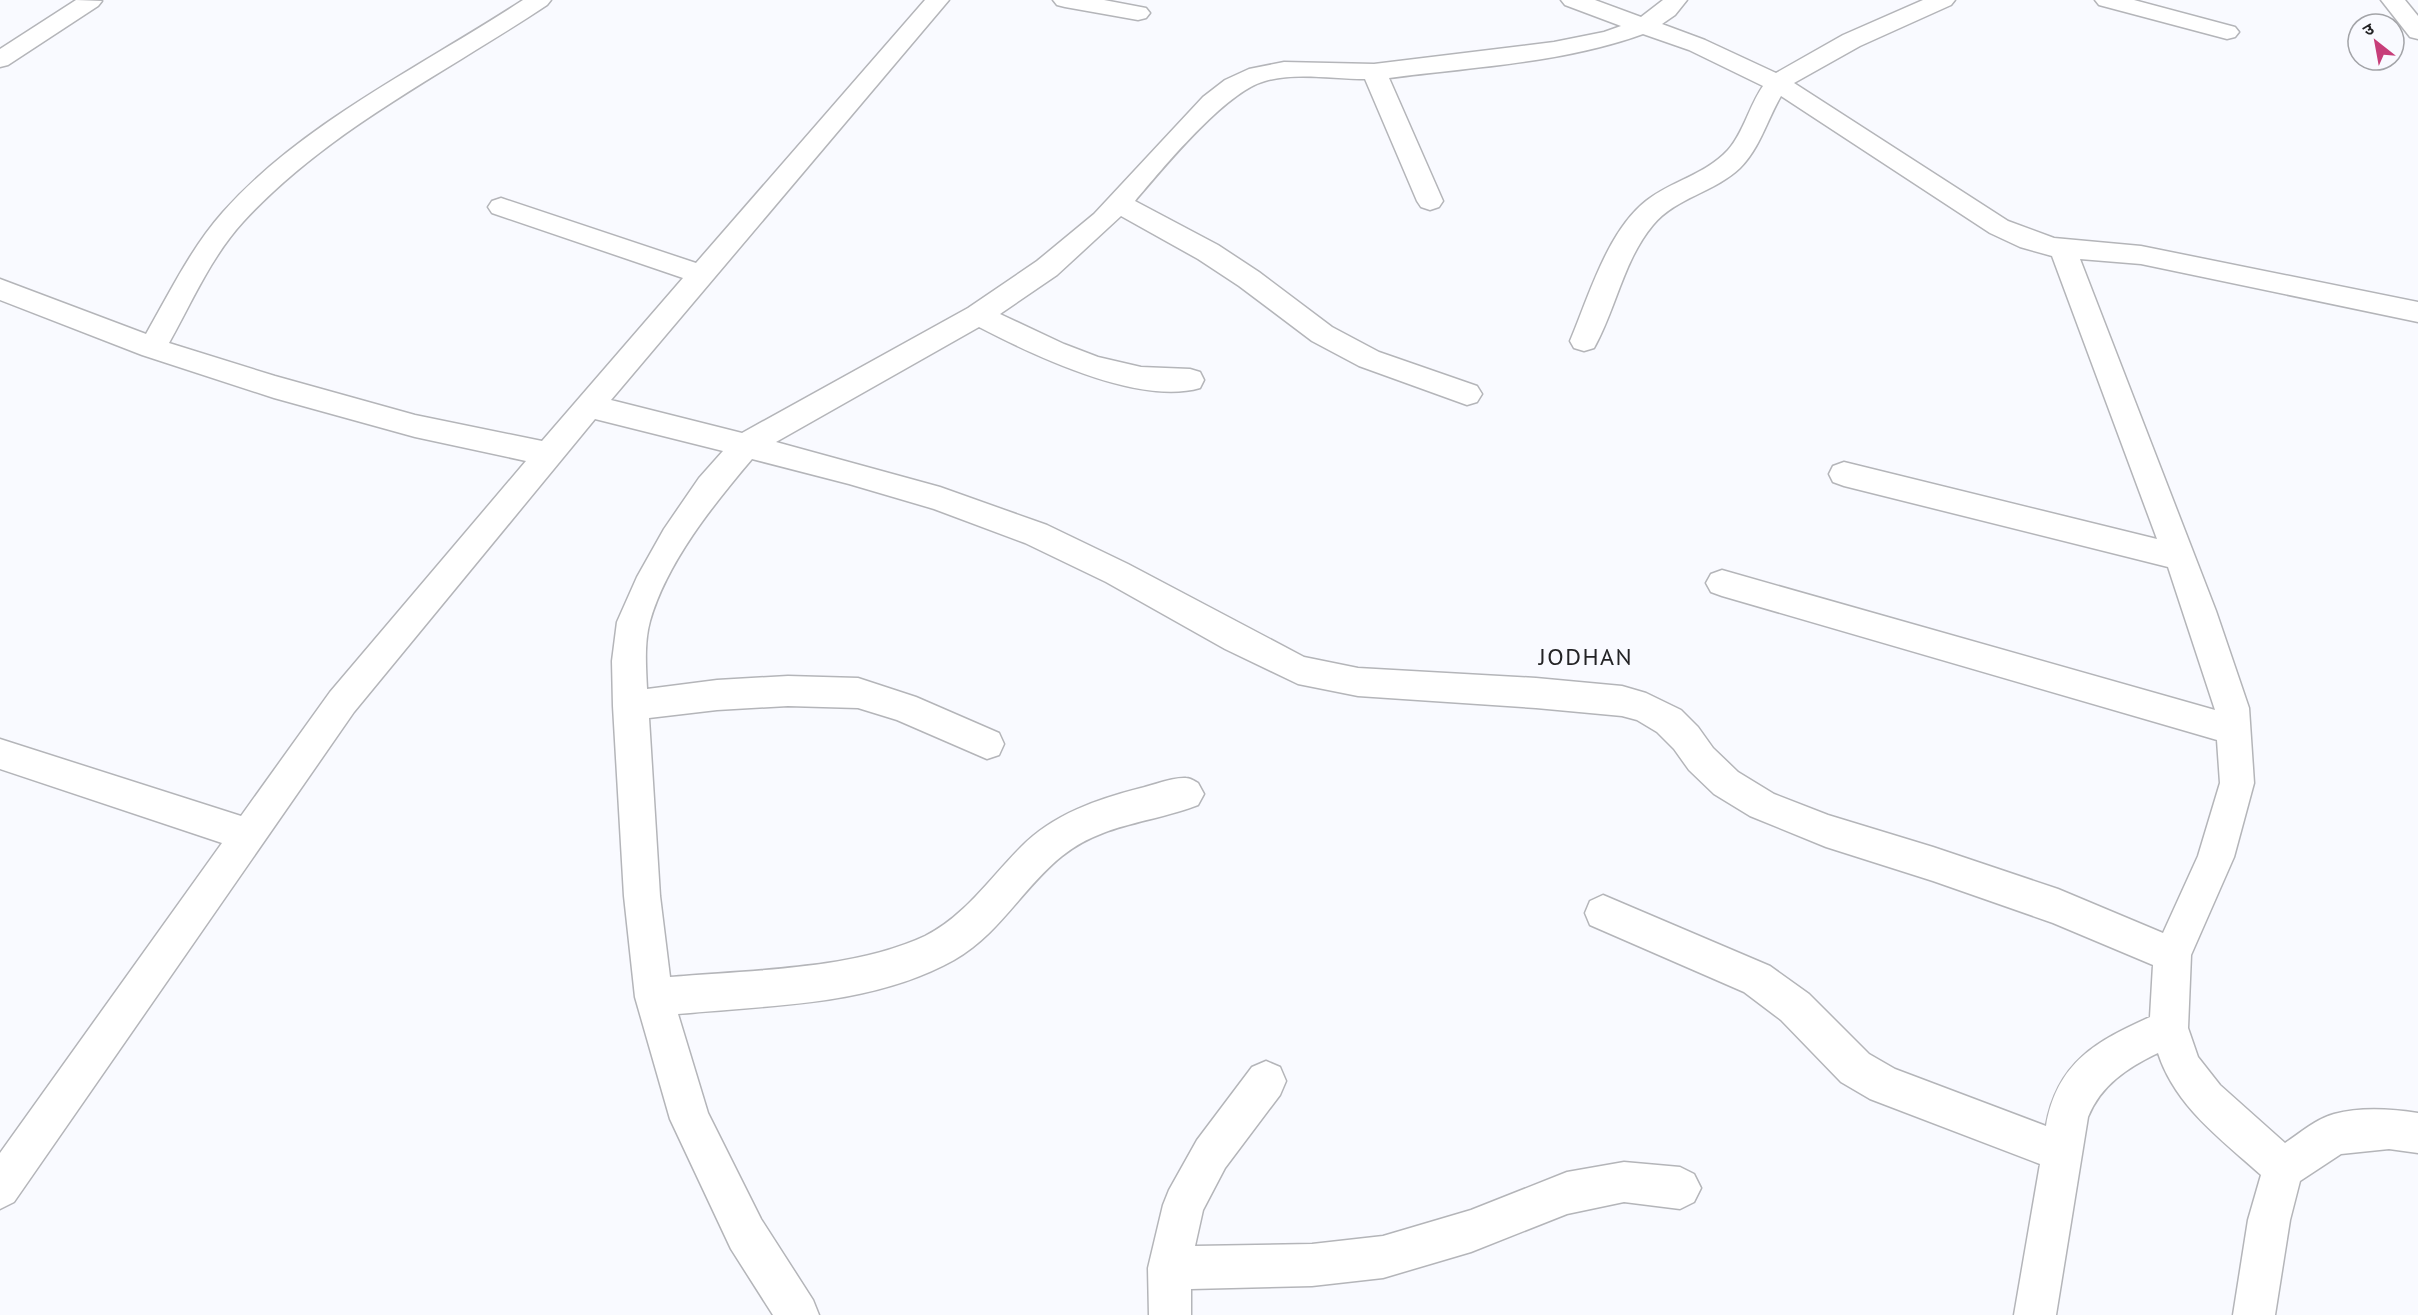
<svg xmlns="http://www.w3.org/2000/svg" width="2418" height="1315" viewBox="0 0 2418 1315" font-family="'PT Sans','Noto Sans Devanagari',sans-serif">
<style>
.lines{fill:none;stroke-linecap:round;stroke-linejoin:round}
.minor-casing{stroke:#b4b5b9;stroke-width:3}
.minor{fill:#fff;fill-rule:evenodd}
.labels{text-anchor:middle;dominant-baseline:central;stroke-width:6;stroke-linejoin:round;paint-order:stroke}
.quarter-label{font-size:24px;letter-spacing:1.5px;fill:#232325;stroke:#f9faff}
</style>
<rect width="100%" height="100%" fill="#f9faff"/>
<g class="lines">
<defs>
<g id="minor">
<polygon points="76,0 102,1 98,6 8,65 0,67 0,49"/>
<path d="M 523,0 L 551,0 L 547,5 C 445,73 327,130 243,222 C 211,257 192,302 169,343 L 275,376 L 415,415 L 542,441 L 683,278 L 492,213 L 488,207 L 492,201 L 501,198 L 696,263 L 925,0 L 949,0 L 611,400 L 742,433 L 968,308 L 1037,261 L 1094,214 L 1203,97 L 1225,80 L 1249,69 L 1284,62 L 1374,64 L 1554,42 L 1604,32 L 1621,26 L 1565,5 L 1561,0 L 1595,0 L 1641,17 L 1663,0 L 1687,0 L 1675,15 L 1662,24 L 1705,40 L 1776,73 L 1843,35 L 1923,0 L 1955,0 L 1951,5 L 1860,46 L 1794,83 L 2008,221 L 2054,238 L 2141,246 L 2418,302 L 2418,322 L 2141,264 L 2080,259 L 2216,611 L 2249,708 L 2254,783 L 2234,857 L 2191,955 L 2188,1028 L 2198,1057 L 2220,1085 L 2285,1143 C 2300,1133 2316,1119 2334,1114 C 2360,1107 2392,1109 2418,1113 L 2418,1153 L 2389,1149 L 2341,1154 L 2300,1181 L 2290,1220 L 2275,1315 L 2233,1315 L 2248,1220 L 2261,1175 C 2221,1139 2175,1106 2158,1053 C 2127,1068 2101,1085 2088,1117 L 2056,1315 L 2014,1315 L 2040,1164 L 1870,1099 L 1841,1082 L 1781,1020 L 1744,992 L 1590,925 L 1585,913 L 1590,901 L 1603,895 L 1770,966 L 1809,994 L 1869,1054 L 1895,1069 L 2046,1126 C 2057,1062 2097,1041 2150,1017 L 2153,965 L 2053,923 L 1933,881 L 1826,847 L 1750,816 L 1714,794 L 1689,770 L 1674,749 L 1657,732 L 1637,720 L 1622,716 L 1536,708 L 1358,696 L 1298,684 L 1225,649 L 1106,582 L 1025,543 L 934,509 L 849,484 L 752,459 C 713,505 667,562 650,621 C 644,642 646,667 647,689 L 717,680 L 788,676 L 858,678 L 916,697 L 999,733 L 1004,744 L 999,755 L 987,759 L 897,720 L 858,708 L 788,706 L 717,710 L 649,718 L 660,896 L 670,977 C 750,970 852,970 925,936 C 965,916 990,878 1021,847 C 1053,814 1098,799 1141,788 C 1154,785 1172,777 1186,778 C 1189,778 1195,781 1198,783 L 1204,794 L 1198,805 C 1152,823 1103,823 1062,856 C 1023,887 1000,934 954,960 C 872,1006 770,1005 678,1014 L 708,1113 L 761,1219 L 813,1300 L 819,1315 L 773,1315 L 731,1249 L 670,1119 L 635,997 L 624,896 L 613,706 L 612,661 L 617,622 L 637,577 L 664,529 L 699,478 L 723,451 L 595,419 L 354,712 L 14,1202 L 0,1209 L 0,1153 L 222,843 L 0,769 L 0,739 L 241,816 L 330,692 L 526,461 L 415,437 L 274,398 L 142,355 L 0,300 L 0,279 L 146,334 C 170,292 191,248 223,212 C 303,122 424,65 523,0 ZM 1643,34 L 1689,50 L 1763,86 C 1749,106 1744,132 1728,150 C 1705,175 1671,181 1646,201 C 1607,232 1589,296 1570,341 L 1574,348 L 1584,351 L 1594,348 C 1616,309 1623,261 1653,225 C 1675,198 1715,192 1740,168 C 1760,148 1767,120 1781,96 L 1990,233 L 2020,247 L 2052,256 L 2157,539 L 1844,462 L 1833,466 L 1829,474 L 1833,482 L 1844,486 L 2168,567 L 2215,710 L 1722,570 L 1711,574 L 1706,583 L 1711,592 L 1722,596 L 2217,740 L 2220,783 L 2198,856 L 2163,933 L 2058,889 L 1933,847 L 1828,815 L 1774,794 L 1738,772 L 1713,748 L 1698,727 L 1681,710 L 1646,693 L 1622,686 L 1536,678 L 1358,668 L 1304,657 L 1128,564 L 1047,525 L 940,487 L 776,442 L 979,327 C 1033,355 1139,406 1200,388 L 1204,380 L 1200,372 L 1190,369 L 1141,367 L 1098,357 L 1064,344 L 1000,314 L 1057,275 L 1121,216 L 1198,259 L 1239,286 L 1312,341 L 1359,366 L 1467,405 L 1477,402 L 1482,394 L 1477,386 L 1379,352 L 1332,327 L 1259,272 L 1218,245 L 1135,201 C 1162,169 1226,91 1265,81 C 1295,72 1333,79 1365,79 L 1417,201 L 1421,207 L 1430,210 L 1439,207 L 1443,201 L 1389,78 C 1473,67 1563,63 1643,34 Z"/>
<polygon points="1053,0 1104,0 1146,8 1150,13 1146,18 1138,20 1065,7 1057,5"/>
<polygon points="2095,0 2134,0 2235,27 2239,32 2235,37 2227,39 2099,5"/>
<polygon points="2381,0 2405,0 2418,16 2418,39 2410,37"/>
<polygon points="1266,1061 1280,1067 1286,1081 1280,1095 1225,1168 1203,1210 1195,1246 1312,1244 1383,1236 1471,1210 1567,1172 1624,1162 1680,1167 1694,1174 1701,1188 1694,1202 1680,1209 1624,1202 1567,1214 1471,1252 1383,1278 1312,1286 1191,1289 1191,1315 1149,1315 1148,1268 1163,1205 1169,1190 1197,1140 1252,1067"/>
</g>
</defs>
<use href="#minor" class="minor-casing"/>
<use href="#minor" class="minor"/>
</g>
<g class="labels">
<g class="quarter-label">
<text x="1586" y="656">JODHAN</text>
</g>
</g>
<g transform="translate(2376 42) rotate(329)"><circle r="28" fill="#f9faff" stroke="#a3a4a8" stroke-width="1.5"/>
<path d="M0-4.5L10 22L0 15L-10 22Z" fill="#c73e79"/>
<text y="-9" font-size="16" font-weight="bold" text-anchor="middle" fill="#232325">उ</text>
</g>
</svg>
